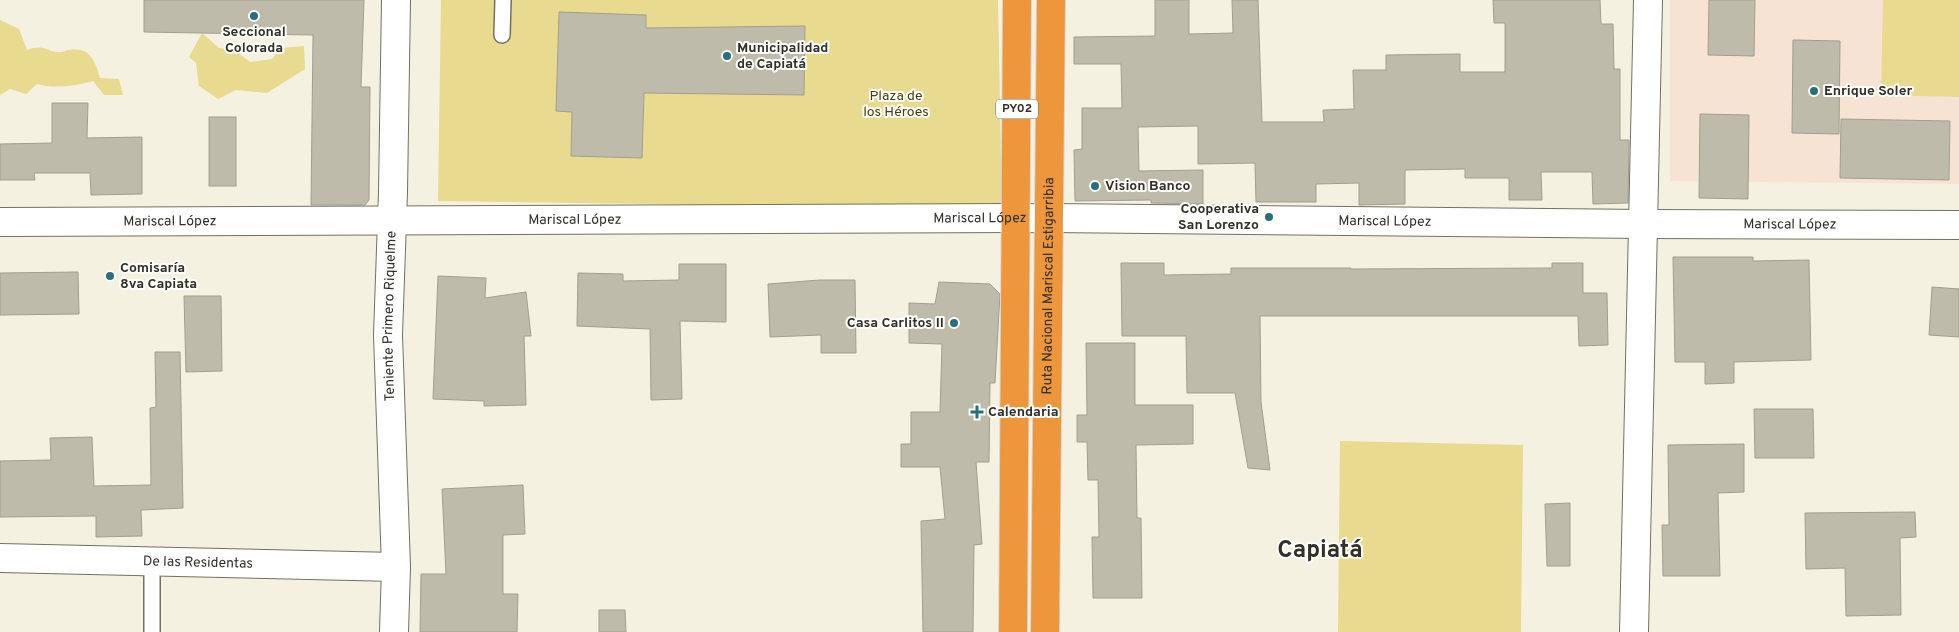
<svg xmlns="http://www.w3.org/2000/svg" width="1959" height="632" viewBox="0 0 1959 632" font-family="Overpass,sans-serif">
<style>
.education{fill:#f6e3d3}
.green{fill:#e8da8f}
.building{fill:#bebbaa;stroke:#a19f8e}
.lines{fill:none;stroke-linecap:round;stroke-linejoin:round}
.lane-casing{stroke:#737162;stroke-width:18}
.street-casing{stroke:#737162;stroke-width:30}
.secondary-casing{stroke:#737162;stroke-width:30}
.highway-casing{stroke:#d6d6d4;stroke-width:30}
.lane{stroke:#fff;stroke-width:15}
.street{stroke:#fff;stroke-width:28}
.secondary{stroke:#fff;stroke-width:28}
.highway{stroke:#ee963b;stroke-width:28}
.poi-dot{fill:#296e7d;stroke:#fefefa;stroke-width:2}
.labels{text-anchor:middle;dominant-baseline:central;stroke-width:4;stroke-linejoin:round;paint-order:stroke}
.shield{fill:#fefefa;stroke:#6e6e68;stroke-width:1}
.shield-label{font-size:12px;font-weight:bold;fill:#31302a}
.poi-label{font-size:14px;font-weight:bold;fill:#31302a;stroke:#fefefa;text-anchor:start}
.park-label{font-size:14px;fill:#453d10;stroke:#fefefa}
.street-label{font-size:14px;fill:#31302a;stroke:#fefefa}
.town-label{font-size:24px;font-weight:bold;fill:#31302a;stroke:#fefefa}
</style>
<rect width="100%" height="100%" fill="#f4f1e0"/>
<polygon class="education" points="1670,0 1959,0 1959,184 1670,181"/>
<g class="green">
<polygon points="441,0 998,0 1002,209 438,201"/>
<polygon points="1883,0 1959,0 1959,97 1881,95"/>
<path d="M 0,20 L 19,29 L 27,50 C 46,43 47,53 61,52 C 64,52 66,50 69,50 C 91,47 95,61 100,78 L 119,79 L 123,95 L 104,95 L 93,81 C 75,86 56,89 37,84 L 26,94 L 10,89 L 0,95 Z"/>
<polygon points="202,33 219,48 233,49 250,62 272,59 281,48 304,46 305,69 267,93 236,90 218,99 199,86 196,63 189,57"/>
<polygon points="1340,441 1523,445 1521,632 1338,632"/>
</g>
<g class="building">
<polygon points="144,0 364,0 361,87 370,87 369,200 365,205 311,205 313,35 144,32"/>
<polygon points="1155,0 1189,0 1189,34 1233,33 1232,0 1258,0 1262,122 1324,122 1323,110 1354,109 1353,70 1386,70 1386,55 1460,54 1460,72 1505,72 1505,23 1494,23 1493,0 1600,0 1601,24 1613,24 1614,69 1620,69 1620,140 1629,140 1628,203 1593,204 1592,172 1541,172 1542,200 1509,200 1509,178 1465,178 1465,169 1405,170 1405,204 1359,205 1359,183 1316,184 1316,202 1256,202 1255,163 1198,164 1198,126 1138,127 1139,171 1203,170 1203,204 1151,203 1151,200 1075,201 1074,150 1082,149 1082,108 1122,108 1121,64 1074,64 1074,37 1155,36"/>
<polygon points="1709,0 1755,0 1754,56 1708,55"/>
<polygon points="559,12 646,15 646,28 805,26 804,95 644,93 642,158 571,156 572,112 556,111"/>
<polygon points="1793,40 1840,41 1839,134 1792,133"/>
<polygon points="52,103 88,103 87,138 142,137 142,194 91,195 90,173 34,173 35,180 0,180 0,144 52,143"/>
<polygon points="1700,114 1749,115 1748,199 1699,198"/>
<rect x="209" y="117" width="27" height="69"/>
<polygon points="1841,119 1950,121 1949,180 1840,178"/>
<polygon points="1673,257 1753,257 1753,261 1809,260 1811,360 1734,362 1734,383 1705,384 1705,362 1675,362"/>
<polygon points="1121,263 1164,263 1164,275 1231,274 1231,268 1351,268 1351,269 1552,268 1552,263 1583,263 1583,293 1607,293 1608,345 1579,346 1578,316 1260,316 1261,402 1270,470 1248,468 1235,393 1187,393 1186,336 1122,336"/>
<polygon points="679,264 726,264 726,322 680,321 682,399 651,400 650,329 577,326 578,273 623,274 623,281 679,280"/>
<polygon points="78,272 79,314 0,315 0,273"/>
<polygon points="438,276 486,278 485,298 526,292 531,336 524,336 526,405 484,406 484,401 433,399"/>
<polygon points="820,280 855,280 856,353 821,353 821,335 770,337 768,284"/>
<polygon points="939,282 990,284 1000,294 995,383 990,383 989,462 976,462 982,544 974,545 973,632 923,632 921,521 945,519 940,467 901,467 901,444 911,444 911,412 940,412 942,344 909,343 909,303 935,304"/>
<polygon points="1932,287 1959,289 1959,337 1929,335"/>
<polygon points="184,296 221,296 222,371 186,372"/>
<polygon points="1086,343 1135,343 1135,405 1193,405 1193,444 1136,445 1137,518 1141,518 1142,598 1093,598 1092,537 1099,537 1098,480 1088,480 1087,442 1077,442 1077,415 1087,415"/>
<polygon points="155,352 180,352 183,508 141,510 142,536 96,537 96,516 0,517 0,461 51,460 50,438 92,437 94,486 151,485 150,408 156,407"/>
<polygon points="1754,409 1813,409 1814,458 1755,458"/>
<polygon points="1744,444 1744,492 1718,493 1720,576 1663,576 1662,525 1669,525 1668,445"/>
<polygon points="523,485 525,534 503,535 503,594 518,594 517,632 420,632 421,574 446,574 442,489"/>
<polygon points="1570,503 1570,566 1547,566 1545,504"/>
<polygon points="1915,512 1916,537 1900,538 1901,615 1846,616 1845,568 1806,569 1805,513"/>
<polygon points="599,610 625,610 626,632 599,632"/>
</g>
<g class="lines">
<defs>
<g id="lane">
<polyline points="502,35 503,0"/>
<polyline points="152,561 152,632"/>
</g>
<g id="street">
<path id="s1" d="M 0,222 L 1050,218 L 1645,224 L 1959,225"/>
<path id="s2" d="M 0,558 L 396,567"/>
<polyline points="1634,632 1648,0"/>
</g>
<g id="secondary">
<path id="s3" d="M 394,632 L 396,567 L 388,335 L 393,192 L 396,0"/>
</g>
<g id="highway">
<polyline points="1013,632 1017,0"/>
<path id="s4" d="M 1045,632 L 1051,0"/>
</g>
</defs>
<use href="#lane" class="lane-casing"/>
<use href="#street" class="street-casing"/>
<use href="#secondary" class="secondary-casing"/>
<use href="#highway" class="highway-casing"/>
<use href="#lane" class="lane"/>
<use href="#street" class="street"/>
<use href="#secondary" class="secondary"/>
<use href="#highway" class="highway"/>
</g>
<g class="poi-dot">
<circle cx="254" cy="16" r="5"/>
<circle cx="727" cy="56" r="5"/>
<circle cx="1814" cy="91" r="5"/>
<circle cx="1095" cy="186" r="5"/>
<circle cx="1269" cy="217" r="5"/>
<circle cx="110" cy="276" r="5"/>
<circle cx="954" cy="323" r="5"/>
<path d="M974.5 404.5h5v5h5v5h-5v5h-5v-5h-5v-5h5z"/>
</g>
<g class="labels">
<rect class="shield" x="996" y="99.5" width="42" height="19" rx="4"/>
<g class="shield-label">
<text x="1017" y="109">PY02</text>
</g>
<g class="poi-label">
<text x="254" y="32" text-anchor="middle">Seccional<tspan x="254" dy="16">Colorada</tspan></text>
<text x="737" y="48">Municipalidad<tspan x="737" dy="16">de Capiatá</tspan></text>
<text x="1824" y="91">Enrique Soler</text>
<text x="1105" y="186">Vision Banco</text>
<text x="1259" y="209" text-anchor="end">Cooperativa<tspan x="1259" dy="16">San Lorenzo</tspan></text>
<text x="120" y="268">Comisaría<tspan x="120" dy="16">8va Capiata</tspan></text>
<text x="944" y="323" text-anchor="end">Casa Carlitos II</text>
<text x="988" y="412">Calendaria</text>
</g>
<g class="park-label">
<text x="896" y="96">Plaza de<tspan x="896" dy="16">los Héroes</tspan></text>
</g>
<g class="street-label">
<text stroke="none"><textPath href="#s1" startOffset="980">Mariscal López</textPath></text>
<text stroke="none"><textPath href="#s1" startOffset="575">Mariscal López</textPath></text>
<text stroke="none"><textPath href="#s1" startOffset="1385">Mariscal López</textPath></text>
<text stroke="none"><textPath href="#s1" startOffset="170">Mariscal López</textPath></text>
<text stroke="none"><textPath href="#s1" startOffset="1790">Mariscal López</textPath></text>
<text stroke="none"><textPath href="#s4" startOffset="346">Ruta Nacional Mariscal Estigarribia</textPath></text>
<text stroke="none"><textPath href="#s3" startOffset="316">Teniente Primero Riquelme</textPath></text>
<text stroke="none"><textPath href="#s2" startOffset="198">De las Residentas</textPath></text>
</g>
<g class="town-label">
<text x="1320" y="551">Capiatá</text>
</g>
</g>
</svg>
